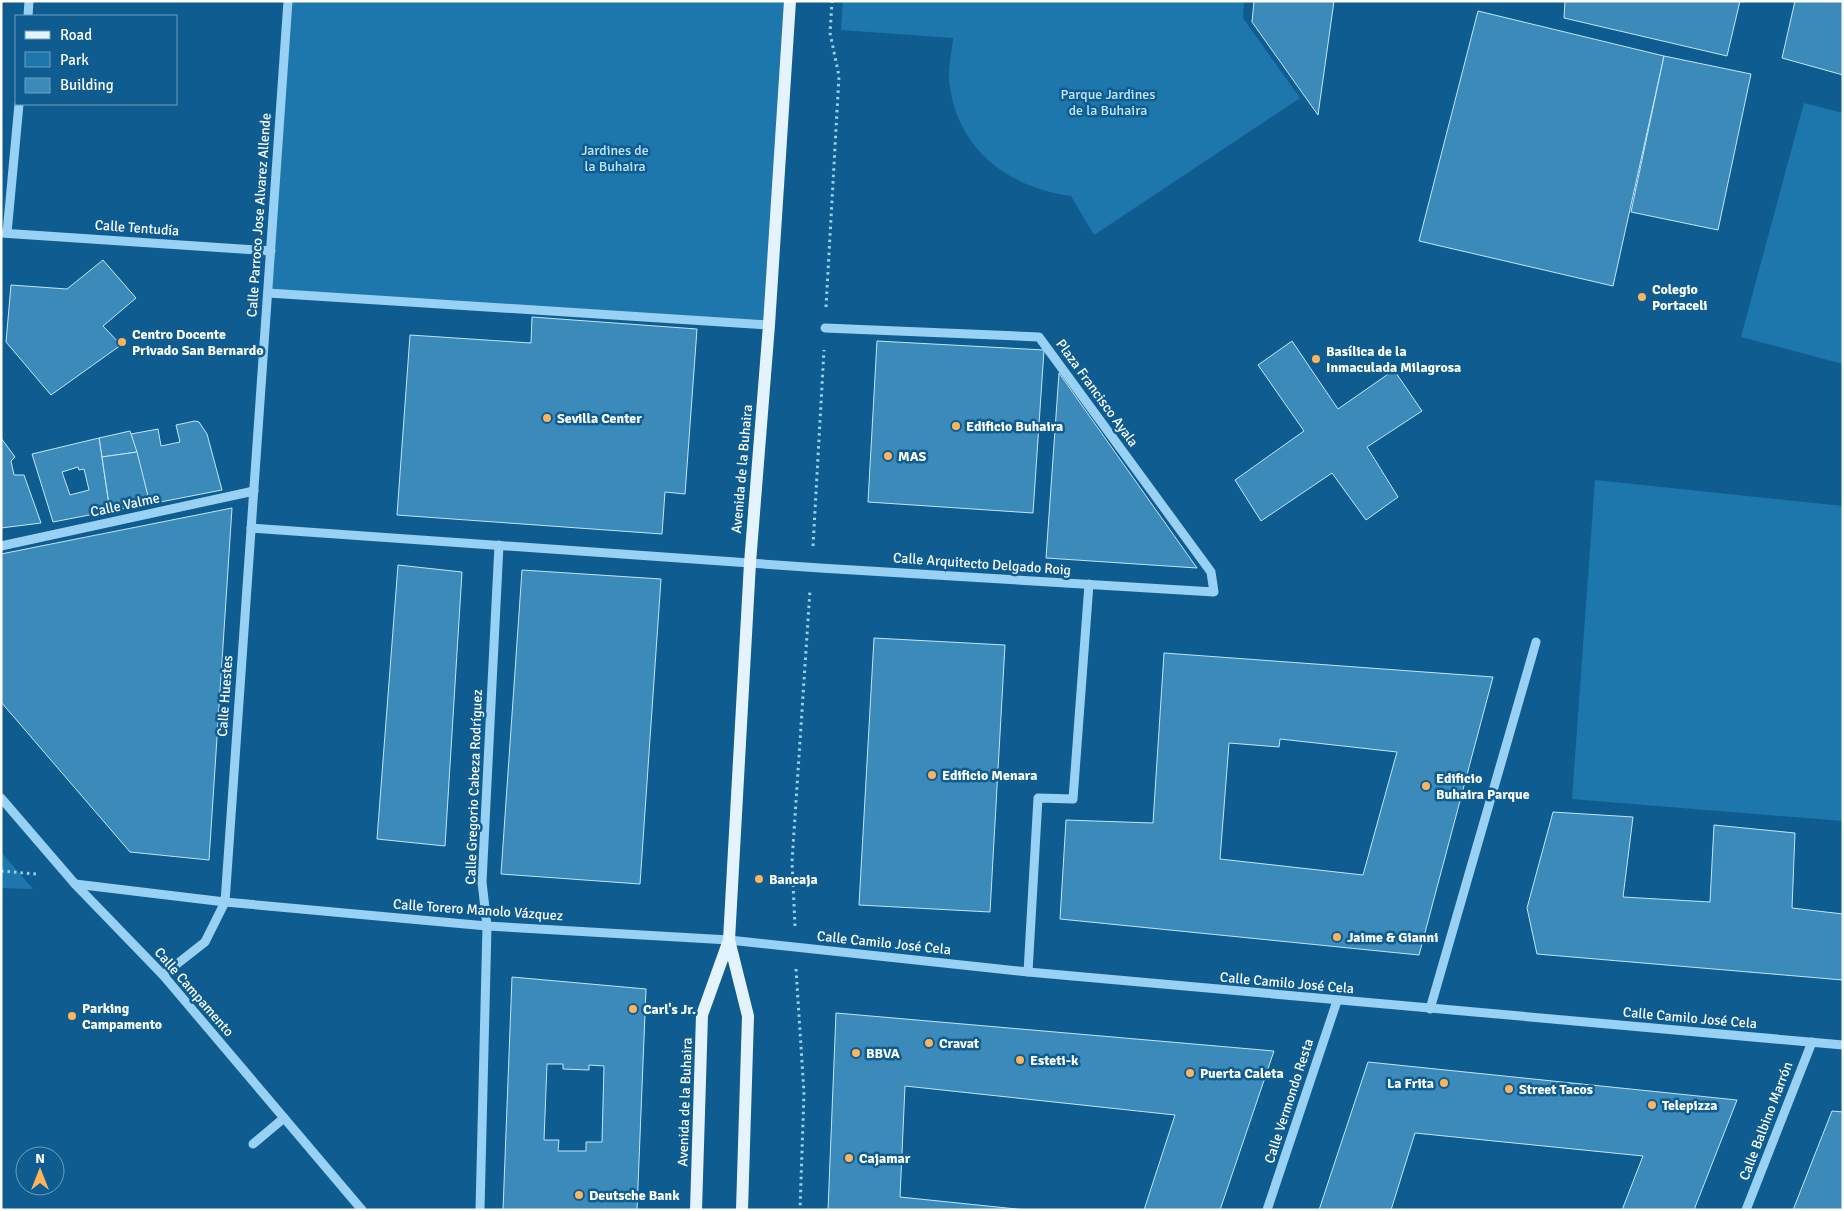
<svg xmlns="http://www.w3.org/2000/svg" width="1844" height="1211" viewBox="0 0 1844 1211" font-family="Signika,sans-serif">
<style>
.green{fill:#1d77ad}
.building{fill:#3c8aba;stroke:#c0e6fe;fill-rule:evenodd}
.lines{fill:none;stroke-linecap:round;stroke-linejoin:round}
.path{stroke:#98d1f3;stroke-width:3;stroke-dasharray:2.5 4;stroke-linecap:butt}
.minor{stroke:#98d1f3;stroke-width:9}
.major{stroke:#e5f3ff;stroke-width:12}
.poi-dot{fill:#ffb45b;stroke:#0f5d90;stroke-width:2}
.labels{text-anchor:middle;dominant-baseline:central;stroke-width:5;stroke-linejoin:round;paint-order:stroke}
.park-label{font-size:14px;fill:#c0e6fe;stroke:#0f5d90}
.street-label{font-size:14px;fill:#fff;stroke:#0f5d90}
.poi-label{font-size:14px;font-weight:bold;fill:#fff;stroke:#0f5d90;text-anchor:start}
</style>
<rect width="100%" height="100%" fill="#0f5d90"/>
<g class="green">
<polygon points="289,1 790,1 769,325 268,293"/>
<path d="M 843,1 L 1244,1 L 1243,18 L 1300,98 L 1094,235 L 1071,196 C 1006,187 956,148 949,80 C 948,67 952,52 953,38 L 841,30 Z"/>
<polygon points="1804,103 1843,113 1843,364 1741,337"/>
<polygon points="1595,480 1843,506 1843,821 1572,799"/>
<polygon points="1,852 33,889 1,888"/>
</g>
<g class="building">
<polygon points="1254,1 1334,1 1318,115 1252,22"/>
<polygon points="1565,1 1740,1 1727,56 1564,18"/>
<polygon points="1795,1 1843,1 1843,75 1782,58"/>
<polygon points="1478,11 1664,56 1613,286 1419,241"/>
<polygon points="1664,56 1751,74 1718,230 1631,212"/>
<polygon points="103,260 136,298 103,326 121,345 51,395 6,342 11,285 67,289"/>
<polygon points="532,317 697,329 685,494 665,492 662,534 397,515 410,335 531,343"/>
<polygon points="877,341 1044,350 1033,513 868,502"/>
<polygon points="1292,341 1338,409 1394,370 1422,411 1367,447 1398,497 1366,520 1332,473 1261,521 1235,480 1304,431 1258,365"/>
<polygon points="1059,373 1197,568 1046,558"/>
<polygon points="195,421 199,422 207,434 222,490 150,504 131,434 158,429 161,446 180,442 176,425"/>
<polygon points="130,431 137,452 102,457 99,438"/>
<polygon points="1,438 15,457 11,461 14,475 24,475 41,523 1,528"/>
<path d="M 99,438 L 110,511 L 53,522 L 32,454 ZM 78,467 L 79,470 L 84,469 L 89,490 L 70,495 L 62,472 Z"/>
<polygon points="137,452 150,504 110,511 102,457"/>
<polygon points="232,508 209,860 130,852 1,702 1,554"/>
<polygon points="398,565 462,572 445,846 377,839"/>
<polygon points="522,570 661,579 640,884 501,874"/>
<polygon points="874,638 1005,645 990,912 859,905"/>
<path d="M 1164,653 L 1493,677 L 1419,955 L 1060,919 L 1066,820 L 1153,823 ZM 1280,739 L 1397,752 L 1363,875 L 1220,859 L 1229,743 L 1279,747 Z"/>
<polygon points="1553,812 1633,817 1623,897 1710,902 1714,825 1795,833 1792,908 1843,914 1843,980 1537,954 1527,908"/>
<path d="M 512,977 L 646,989 L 637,1210 L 503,1210 ZM 547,1064 L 563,1064 L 563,1069 L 589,1070 L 589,1065 L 604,1066 L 602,1142 L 586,1142 L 586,1151 L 558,1151 L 559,1140 L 544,1140 Z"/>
<polygon points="836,1013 1274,1051 1220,1210 1144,1210 1175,1115 905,1086 900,1197 1026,1210 828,1210"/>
<polygon points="1368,1062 1737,1100 1694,1210 1622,1210 1643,1156 1415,1133 1391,1210 1319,1210"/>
<polygon points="1832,1111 1843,1112 1843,1210 1793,1210"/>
</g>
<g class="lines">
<g class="path">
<polyline points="826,307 839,76 830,33 832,1"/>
<polyline points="813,546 824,350"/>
<polyline points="1,871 36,874"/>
<polyline points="795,926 792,862 810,590"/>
<polyline points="796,969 804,1093 800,1210"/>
</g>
<g class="minor">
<polyline points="28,16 29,1"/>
<polyline points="1,233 271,251"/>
<polyline points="7,233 19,104"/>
<polyline points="268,293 769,325"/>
<polyline points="251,528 820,568 1214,592 1211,572 1039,337 825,328"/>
<polyline points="1,546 254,491"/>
<polyline points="1,798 75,884 163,975 362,1210"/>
<polyline points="75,884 225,902 487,926 729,940 1028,972 1843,1045"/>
<polyline points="1028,972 1038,798 1073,799 1089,584"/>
<polyline points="163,975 205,942 225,902 288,1"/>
<polyline points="1430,1009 1536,642"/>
<polyline points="253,1144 284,1118"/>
<polyline points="480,1210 487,926 482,882 499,545"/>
<polyline points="1267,1210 1337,1001"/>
<polyline points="1746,1210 1812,1042"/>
</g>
<g class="major">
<polyline points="729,940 748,1016 742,1210"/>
<polyline points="696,1210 702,1015 729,940 750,563 769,325 790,1"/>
</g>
</g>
<g class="poi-dot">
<circle cx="1642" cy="297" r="5"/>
<circle cx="122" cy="342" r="5"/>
<circle cx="1316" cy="359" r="5"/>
<circle cx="547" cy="418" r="5"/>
<circle cx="956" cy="426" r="5"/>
<circle cx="888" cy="456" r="5"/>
<circle cx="932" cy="775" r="5"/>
<circle cx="1426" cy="786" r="5"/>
<circle cx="759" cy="879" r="5"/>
<circle cx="1337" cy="937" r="5"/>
<circle cx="633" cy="1009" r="5"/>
<circle cx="72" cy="1016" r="5"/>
<circle cx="929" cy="1043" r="5"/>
<circle cx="856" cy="1053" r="5"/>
<circle cx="1020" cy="1060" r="5"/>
<circle cx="1190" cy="1073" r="5"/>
<circle cx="1444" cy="1083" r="5"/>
<circle cx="1509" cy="1089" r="5"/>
<circle cx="1652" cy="1105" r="5"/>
<circle cx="849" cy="1158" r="5"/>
<circle cx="579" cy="1195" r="5"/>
</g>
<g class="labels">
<g class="park-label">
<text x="1108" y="94">Parque Jardines<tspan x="1108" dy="16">de la Buhaira</tspan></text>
<text x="615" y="150">Jardines de<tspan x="615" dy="16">la Buhaira</tspan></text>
</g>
<g class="street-label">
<text transform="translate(259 215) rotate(-86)">Calle Parroco Jose Alvarez Allende</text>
<text transform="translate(137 228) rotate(4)">Calle Tentudía</text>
<text transform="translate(1097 393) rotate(54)">Plaza Francisco Ayala</text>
<text transform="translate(742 469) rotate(-85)">Avenida de la Buhaira</text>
<text transform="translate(125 505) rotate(-12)">Calle Valme</text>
<text transform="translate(982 564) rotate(4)">Calle Arquitecto Delgado Roig</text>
<text transform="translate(225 696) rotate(-86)">Calle Huestes</text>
<text transform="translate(474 787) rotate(-88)">Calle Gregorio Cabeza Rodríguez</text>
<text transform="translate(478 910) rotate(4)">Calle Torero Manolo Vázquez</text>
<text transform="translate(884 943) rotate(6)">Calle Camilo José Cela</text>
<text transform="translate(1287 983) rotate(5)">Calle Camilo José Cela</text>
<text transform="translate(194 992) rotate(49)">Calle Campamento</text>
<text transform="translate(1690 1018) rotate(5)">Calle Camilo José Cela</text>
<text transform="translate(1289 1101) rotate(-72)">Calle Vermondo Resta</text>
<text transform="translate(685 1102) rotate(-88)">Avenida de la Buhaira</text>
<text transform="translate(1766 1121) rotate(-69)">Calle Balbino Marrón</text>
</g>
<g class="poi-label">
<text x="1652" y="289">Colegio<tspan x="1652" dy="16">Portaceli</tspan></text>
<text x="132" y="334">Centro Docente<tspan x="132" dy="16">Privado San Bernardo</tspan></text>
<text x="1326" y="351">Basílica de la<tspan x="1326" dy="16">Inmaculada Milagrosa</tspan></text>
<text x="557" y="418">Sevilla Center</text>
<text x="966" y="426">Edificio Buhaira</text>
<text x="898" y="456">MAS</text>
<text x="942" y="775">Edificio Menara</text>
<text x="1436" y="778">Edificio<tspan x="1436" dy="16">Buhaira Parque</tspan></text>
<text x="769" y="879">Bancaja</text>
<text x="1347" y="937">Jaime &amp; Gianni</text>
<text x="82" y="1008">Parking<tspan x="82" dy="16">Campamento</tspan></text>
<text x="643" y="1009">Carl's Jr.</text>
<text x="939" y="1043">Cravat</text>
<text x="866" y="1053">BBVA</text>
<text x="1030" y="1060">Esteti-k</text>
<text x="1200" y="1073">Puerta Caleta</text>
<text x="1434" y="1083" text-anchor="end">La Frita</text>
<text x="1519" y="1089">Street Tacos</text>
<text x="1662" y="1105">Telepizza</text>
<text x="859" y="1158">Cajamar</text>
<text x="589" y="1195">Deutsche Bank</text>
</g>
</g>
<rect width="1844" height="1211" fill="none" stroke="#ffffff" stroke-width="5"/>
<rect x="15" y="15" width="162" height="90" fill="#0f5d90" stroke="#6f9ebc"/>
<rect x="25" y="31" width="25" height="8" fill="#e5f3ff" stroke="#6f9ebc"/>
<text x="60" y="40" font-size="15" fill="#ffffff">Road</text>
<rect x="25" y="52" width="25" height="15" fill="#1d77ad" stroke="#6f9ebc"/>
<text x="60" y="65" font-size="15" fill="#ffffff">Park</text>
<rect x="25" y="78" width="25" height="15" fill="#3c8aba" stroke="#6f9ebc"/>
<text x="60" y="90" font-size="15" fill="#ffffff">Building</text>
<g transform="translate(40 1171)"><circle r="24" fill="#0f5d90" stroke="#6f9ebc"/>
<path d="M0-4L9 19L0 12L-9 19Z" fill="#ffb45b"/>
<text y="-8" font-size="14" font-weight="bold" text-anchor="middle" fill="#ffffff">N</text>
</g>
</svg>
